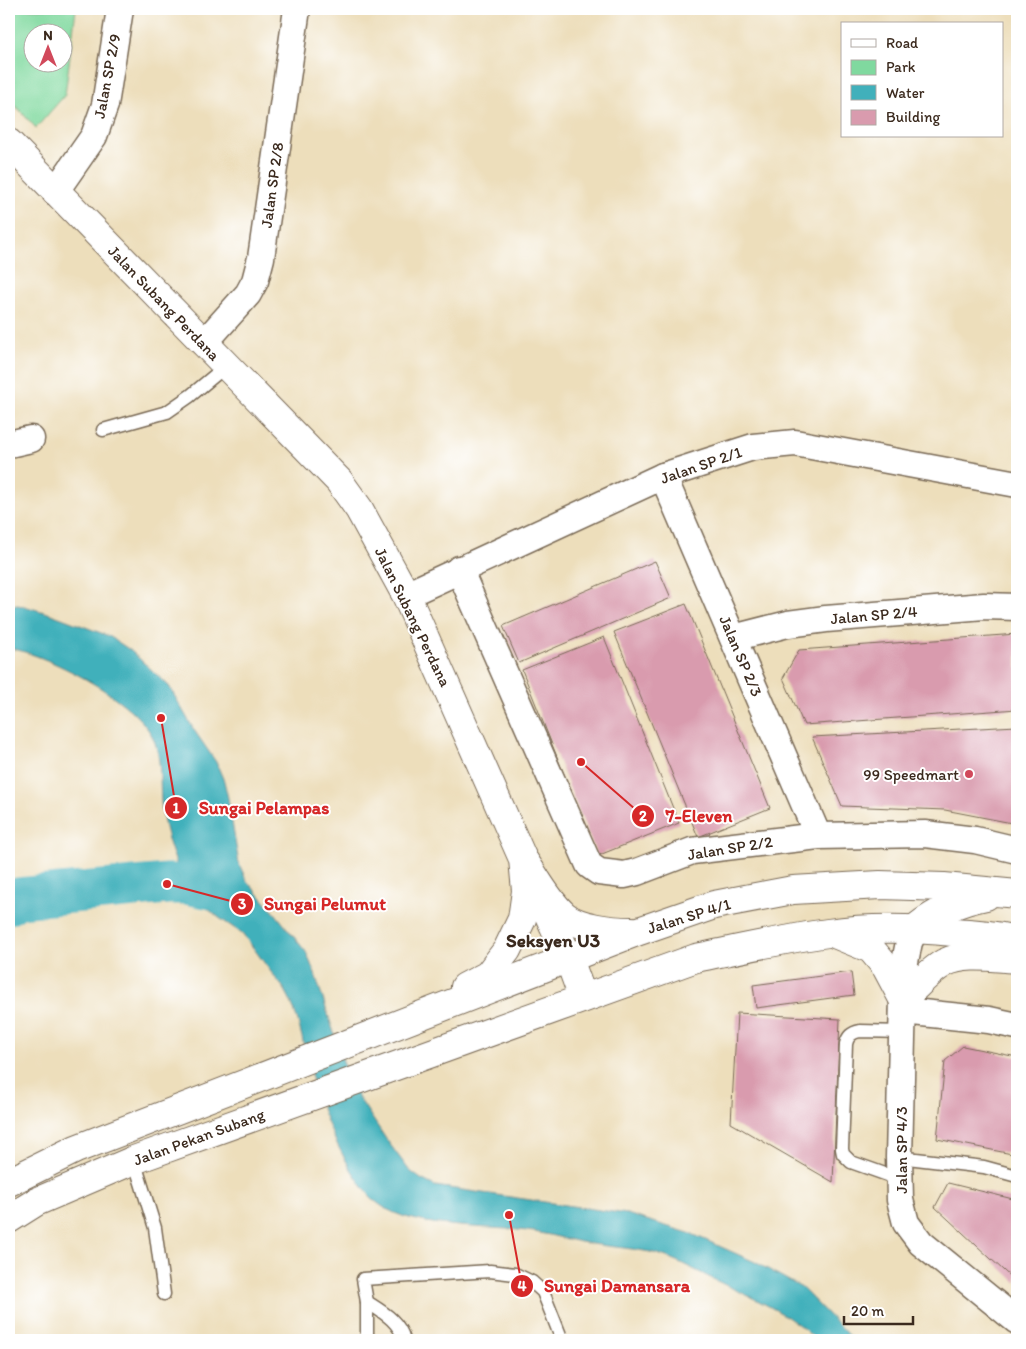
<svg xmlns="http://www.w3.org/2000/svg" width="1026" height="1349" viewBox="0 0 1026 1349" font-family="Itim,sans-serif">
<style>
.green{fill:#80d99f;stroke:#5e825e;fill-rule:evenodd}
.water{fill:#41b0bb;stroke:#3e6d6c}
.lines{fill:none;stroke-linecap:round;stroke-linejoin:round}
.river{stroke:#41b0bb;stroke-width:41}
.building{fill:#d99bae}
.service-casing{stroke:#796955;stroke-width:15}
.minor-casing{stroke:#796955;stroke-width:29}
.tertiary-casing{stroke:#796955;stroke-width:30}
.secondary-casing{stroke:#796955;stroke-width:30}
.service{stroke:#fff;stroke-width:12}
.minor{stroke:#fff;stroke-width:26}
.tertiary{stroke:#fff;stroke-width:28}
.secondary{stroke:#fff;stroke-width:28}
.poi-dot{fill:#d1495b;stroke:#fff;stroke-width:2}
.labels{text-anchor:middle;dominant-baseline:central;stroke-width:4;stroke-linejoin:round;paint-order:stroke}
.street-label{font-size:16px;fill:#3b2a1e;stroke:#fff}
.poi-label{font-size:16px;fill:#3b2a1e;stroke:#fff;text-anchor:end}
.quarter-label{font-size:19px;font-weight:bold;fill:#3b2a1e;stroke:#fff}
.leader{fill:none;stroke:#d62828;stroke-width:2}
.callout-dot{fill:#d62828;stroke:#fff;stroke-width:2}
.mark-label{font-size:15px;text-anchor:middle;font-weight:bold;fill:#fff}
.callout-label{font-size:18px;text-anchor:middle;font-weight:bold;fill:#d62828;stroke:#fff;stroke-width:4;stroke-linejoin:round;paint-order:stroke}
</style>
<rect width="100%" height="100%" fill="#fff"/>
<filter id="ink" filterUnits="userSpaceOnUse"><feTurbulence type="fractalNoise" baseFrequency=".02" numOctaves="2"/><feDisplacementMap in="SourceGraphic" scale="10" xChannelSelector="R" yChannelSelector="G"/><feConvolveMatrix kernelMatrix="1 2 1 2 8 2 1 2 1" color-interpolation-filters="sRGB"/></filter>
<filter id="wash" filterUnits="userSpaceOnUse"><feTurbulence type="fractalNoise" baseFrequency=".0096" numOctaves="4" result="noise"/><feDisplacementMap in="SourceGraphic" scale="20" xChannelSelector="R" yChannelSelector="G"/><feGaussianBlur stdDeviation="1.12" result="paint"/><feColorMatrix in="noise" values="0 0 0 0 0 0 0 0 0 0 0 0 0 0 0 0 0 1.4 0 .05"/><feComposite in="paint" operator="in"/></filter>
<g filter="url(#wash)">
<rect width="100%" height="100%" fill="#eddebb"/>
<path class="green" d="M 9,9 L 76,9 L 65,95 L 36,128 L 9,99 ZM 32,32 L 62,32 L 62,62 L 32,62 Z"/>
<path class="water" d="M 9,604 L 24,606 L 51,614 L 109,636 L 130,650 L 169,686 L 194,730 L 216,762 L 224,781 L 228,798 L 239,864 L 247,881 L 275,913 L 306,952 L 315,974 L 344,1064 L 357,1095 L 386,1139 L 409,1170 L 421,1179 L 435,1186 L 627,1214 L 692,1234 L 755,1262 L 802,1288 L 853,1340 L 816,1340 C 789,1312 749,1297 715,1280 C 694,1270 673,1257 650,1252 C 631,1248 611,1247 592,1244 C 572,1241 553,1235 534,1232 C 489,1224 402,1233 370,1196 C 339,1158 320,1110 308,1063 C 302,1039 298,1012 285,990 C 281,984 275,978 271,972 C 261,959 253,946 242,934 C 235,928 226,923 218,917 C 205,907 190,893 183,878 C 173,858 165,833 162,811 C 159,789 162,767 156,746 C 146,704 49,655 9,648 Z"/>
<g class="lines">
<polyline class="river" points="9,904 18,898 167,884 186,884 226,892"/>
</g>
<g id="blocks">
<g class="building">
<polygon points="655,561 671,598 519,663 503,626"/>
<polygon points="686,604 770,808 698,837 614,632"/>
<polygon points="1017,634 1017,709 804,725 783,678 799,650"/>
<polygon points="604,637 679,823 597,856 522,670"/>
<polygon points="1017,726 1017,824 945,810 842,806 812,737"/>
<polygon points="851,972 854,995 756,1008 753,985"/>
<polygon points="737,1013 840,1019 833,1182 731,1123"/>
<polygon points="963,1046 1017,1057 1017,1155 937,1139 945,1061"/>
<polygon points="948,1183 1017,1200 1017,1283 935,1207"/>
</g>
</g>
</g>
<g filter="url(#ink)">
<use href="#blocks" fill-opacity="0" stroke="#796955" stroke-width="1"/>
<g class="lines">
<defs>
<g id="service">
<polyline points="103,430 167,412 190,396 226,366"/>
<polyline points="899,1157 984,1167 1017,1176"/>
<polyline points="134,1160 155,1228 164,1294"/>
<path d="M 899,1179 L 851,1162 L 843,1154 L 842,1149 L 846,1044 C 848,1036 851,1033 860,1031 L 903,1032"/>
<path d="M 367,1302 C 384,1313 399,1321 404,1340"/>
<polyline points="367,1340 367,1302 363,1279 490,1271 515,1274 532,1282 543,1292 562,1340"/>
</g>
<g id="minor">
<polyline points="55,192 94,136 105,105 120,9"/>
<polyline points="204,343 248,294 255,281 261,258 297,9"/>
<polyline points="9,444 31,439"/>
<polyline points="663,476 818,836"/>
<polyline points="459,569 589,865 599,872 624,875 637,872 692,851 818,836 925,834 975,840 1017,850"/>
<polyline points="406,595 663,476 753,447 795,443 1017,484"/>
<polyline points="733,638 788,624 826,619 984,606 1017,607"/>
<polyline points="916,928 909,942 905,962 903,999 899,1157 900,1200 906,1223 921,1243 1017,1321"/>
<polyline points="903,1011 989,1020 1017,1026"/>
</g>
<polyline id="tertiary" points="9,143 339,481 359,509 406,595 523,859 569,959 583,998"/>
<g id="secondary">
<path d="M 525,862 C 537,879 548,901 564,915 C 579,928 613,931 632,931"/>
<path d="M 916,928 C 937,911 959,901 986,896"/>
<path d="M 837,935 L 871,949 L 886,967 L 903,999 C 916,987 928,972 944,963 C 965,952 995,958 1017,959"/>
<polyline points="465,987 488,975 507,950 522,919 526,891 523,859"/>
<polyline points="9,1182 76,1149 639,931 714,905 793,890 880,885 944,887 1017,894"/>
<path d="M 9,1219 L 36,1202 L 134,1160 L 696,958 C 740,949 783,939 828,933 C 869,927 911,928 953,932 C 975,933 996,935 1017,940"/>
</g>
</defs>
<use href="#service" class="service-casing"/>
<use href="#minor" class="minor-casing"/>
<use href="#tertiary" class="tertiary-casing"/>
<use href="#secondary" class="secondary-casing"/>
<use href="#service" class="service"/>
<use href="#minor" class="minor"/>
<use href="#tertiary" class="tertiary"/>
<use href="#secondary" class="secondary"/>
</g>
</g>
<circle class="poi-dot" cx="969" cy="774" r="5"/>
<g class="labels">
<g class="street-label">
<text transform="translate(107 76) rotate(-79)">Jalan SP 2/9</text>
<text transform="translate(272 185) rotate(-82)">Jalan SP 2/8</text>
<text transform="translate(164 303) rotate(46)">Jalan Subang Perdana</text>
<text transform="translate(701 465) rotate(-19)">Jalan SP 2/1</text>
<text transform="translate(874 615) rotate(-5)">Jalan SP 2/4</text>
<text transform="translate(413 617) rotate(64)">Jalan Subang Perdana</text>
<text transform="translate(741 656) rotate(67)">Jalan SP 2/3</text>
<text transform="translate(730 848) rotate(-9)">Jalan SP 2/2</text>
<text transform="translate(689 916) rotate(-17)">Jalan SP 4/1</text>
<text transform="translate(199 1137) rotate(-20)">Jalan Pekan Subang</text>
<text transform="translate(901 1150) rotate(-90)">Jalan SP 4/3</text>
</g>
<g class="poi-label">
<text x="959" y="774">99 Speedmart</text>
</g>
<g class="quarter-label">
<text x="553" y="940">Seksyen U3</text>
</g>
</g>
<path class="leader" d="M161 718L176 808M581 762L643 816M167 884L242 904M509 1215L522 1286"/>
<g class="callout-dot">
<circle cx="161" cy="718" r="5"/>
<circle cx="581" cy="762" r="5"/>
<circle cx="167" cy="884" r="5"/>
<circle cx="509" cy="1215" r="5"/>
<circle cx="176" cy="808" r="12"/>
<circle cx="643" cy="816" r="12"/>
<circle cx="242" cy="904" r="12"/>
<circle cx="522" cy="1286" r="12"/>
</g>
<g class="mark-label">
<text x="176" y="813">1</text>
<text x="643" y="821">2</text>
<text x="242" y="909">3</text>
<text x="522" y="1291">4</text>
</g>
<g class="callout-label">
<text x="264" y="814">Sungai Pelampas</text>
<text x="699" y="822">7-Eleven</text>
<text x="325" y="910">Sungai Pelumut</text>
<text x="617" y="1292">Sungai Damansara</text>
</g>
<rect width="1026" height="1349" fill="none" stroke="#fff" stroke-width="30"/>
<rect x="841" y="22" width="162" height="115" fill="#ffffff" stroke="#b1aaa5"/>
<rect x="851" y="39" width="25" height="8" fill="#ffffff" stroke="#b1aaa5"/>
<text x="886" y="48" font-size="15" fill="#3b2a1e">Road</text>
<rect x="851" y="60" width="25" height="15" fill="#80d99f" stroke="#b1aaa5"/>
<text x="886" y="72" font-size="15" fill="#3b2a1e">Park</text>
<rect x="851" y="85" width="25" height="15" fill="#41b0bb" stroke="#b1aaa5"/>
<text x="886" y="98" font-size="15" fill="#3b2a1e">Water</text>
<rect x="851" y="110" width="25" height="15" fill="#d99bae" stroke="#b1aaa5"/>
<text x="886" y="122" font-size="15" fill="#3b2a1e">Building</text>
<g transform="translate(48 48)"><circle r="24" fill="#ffffff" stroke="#b1aaa5"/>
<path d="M0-4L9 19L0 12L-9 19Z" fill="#d1495b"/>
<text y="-8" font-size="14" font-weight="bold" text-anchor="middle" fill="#3b2a1e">N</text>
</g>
<path d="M844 1316v8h69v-8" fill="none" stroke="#3b2a1e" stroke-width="2.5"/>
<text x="851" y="1316" font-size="15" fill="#3b2a1e" stroke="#ffffff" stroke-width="4" paint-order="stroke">20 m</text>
</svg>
